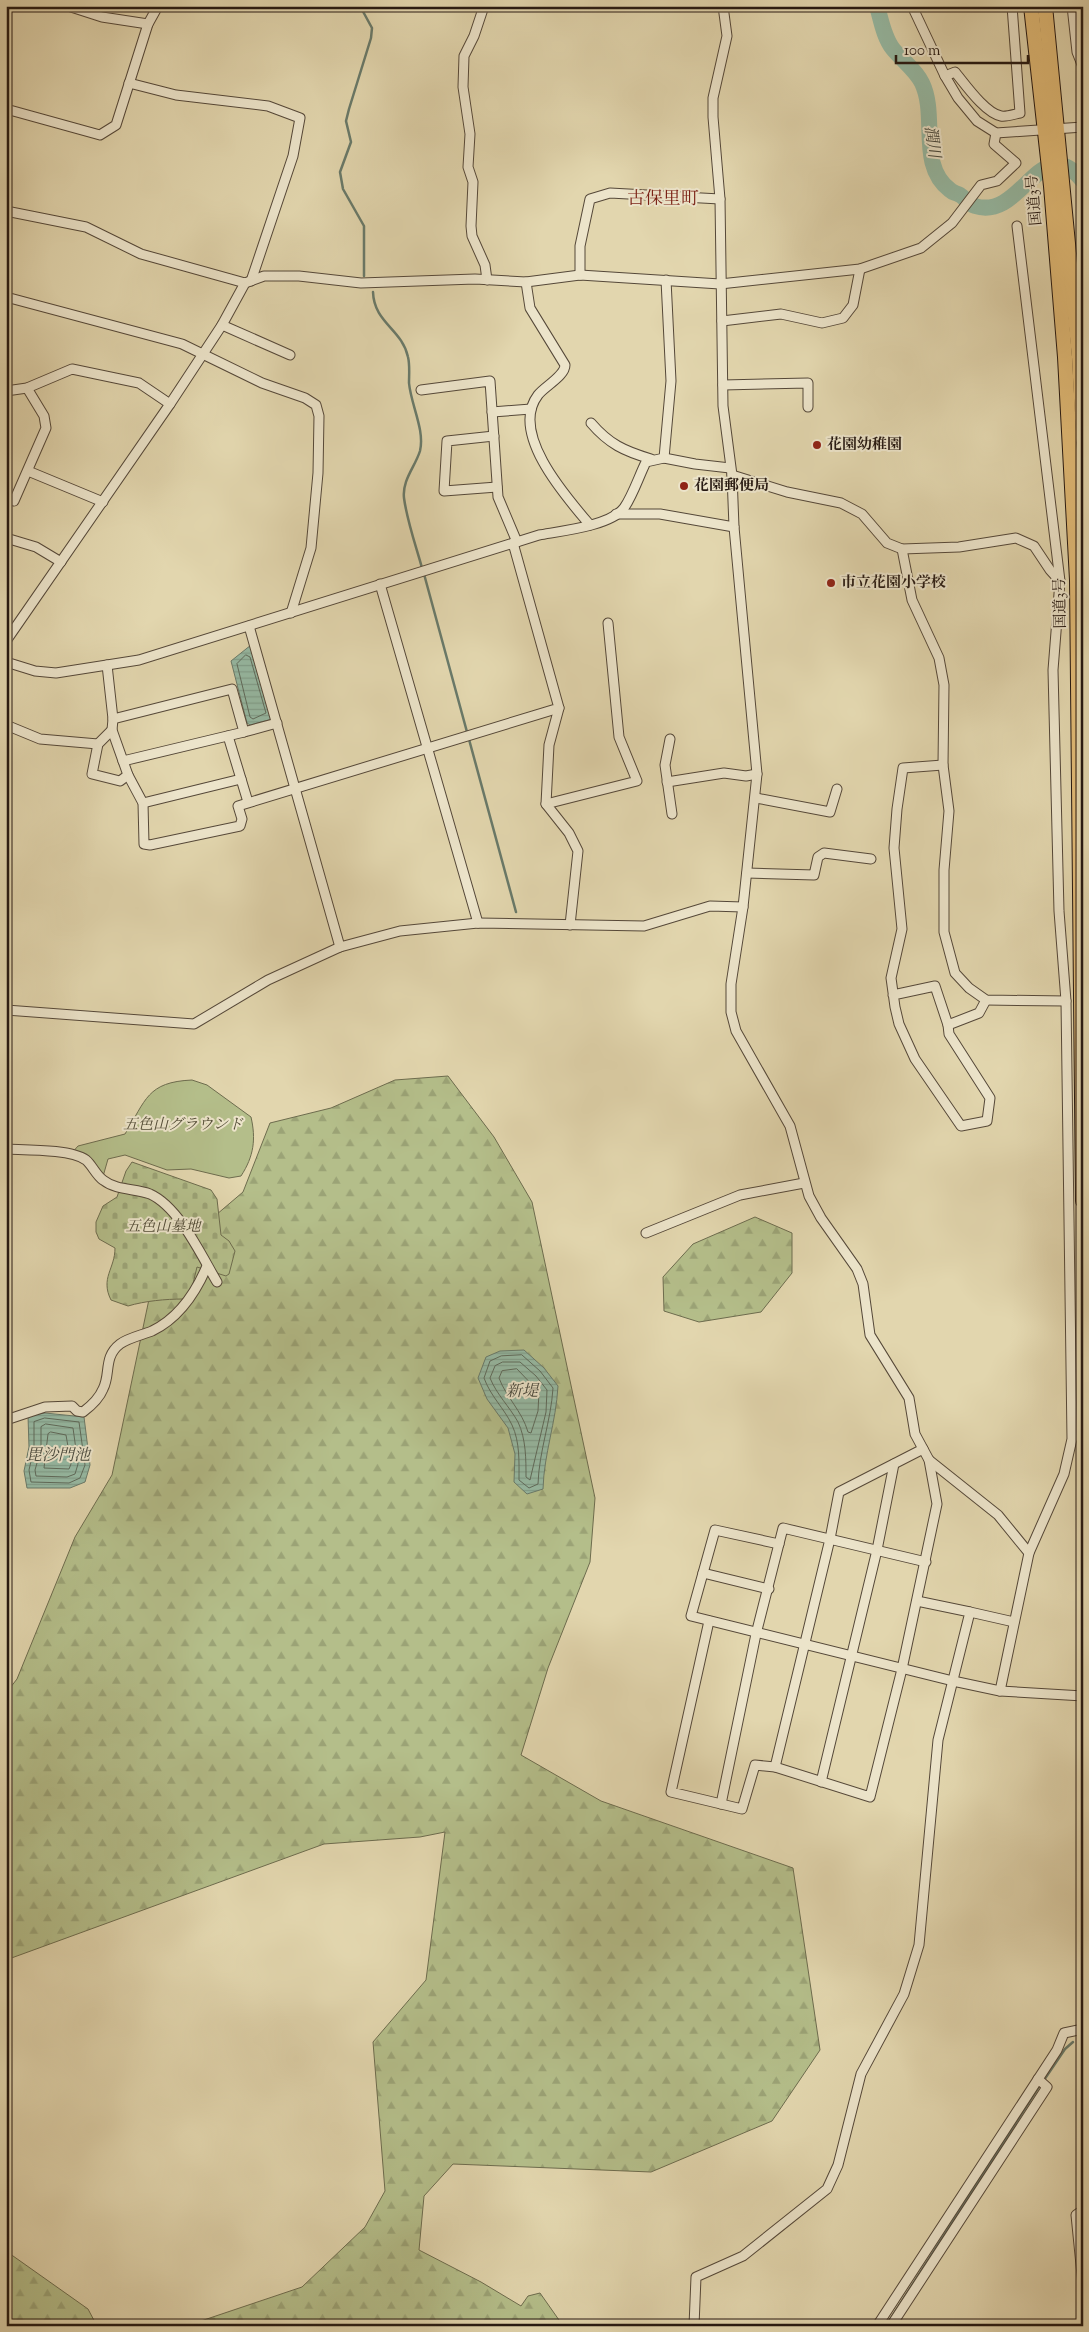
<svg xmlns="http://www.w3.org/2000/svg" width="1089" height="2332" viewBox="0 0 1089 2332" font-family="'Sorts Mill Goudy','Noto Serif JP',serif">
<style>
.forest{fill:url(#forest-firs);stroke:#6d6c4e}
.cemetery{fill:url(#cemetery-stones);stroke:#6d6c4e}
.park{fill:#b4be8a;stroke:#6d6c4e}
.water{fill:url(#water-rules);stroke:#697a6a}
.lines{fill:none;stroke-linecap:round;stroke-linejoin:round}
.shore{stroke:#5e6a5b;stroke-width:1}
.stream{stroke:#697a6a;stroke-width:2.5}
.river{stroke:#96baa4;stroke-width:16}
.minor-casing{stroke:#554839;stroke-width:11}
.highway-casing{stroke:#261912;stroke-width:16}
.minor{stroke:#ece4ca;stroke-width:9}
.highway{stroke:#e1bb77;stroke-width:14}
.poi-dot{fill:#8f2418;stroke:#ece4ca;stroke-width:2}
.labels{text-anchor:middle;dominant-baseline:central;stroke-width:4;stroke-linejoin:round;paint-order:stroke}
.street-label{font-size:15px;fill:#261912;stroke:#ece4ca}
.poi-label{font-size:15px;font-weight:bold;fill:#261912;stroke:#ece4ca;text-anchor:start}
.park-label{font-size:15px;font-style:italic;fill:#514b36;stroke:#ece4ca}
.water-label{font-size:16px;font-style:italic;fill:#48493e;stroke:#ece4ca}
.quarter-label{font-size:18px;fill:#7a1f14;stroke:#ece4ca}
</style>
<defs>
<pattern id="forest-firs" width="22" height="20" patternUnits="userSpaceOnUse" patternTransform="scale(1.25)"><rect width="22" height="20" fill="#b4be8a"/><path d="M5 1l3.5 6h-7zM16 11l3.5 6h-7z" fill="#9ba376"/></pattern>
<pattern id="cemetery-stones" width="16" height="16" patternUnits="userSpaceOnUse" patternTransform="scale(1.25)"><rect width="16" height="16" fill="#b4be8a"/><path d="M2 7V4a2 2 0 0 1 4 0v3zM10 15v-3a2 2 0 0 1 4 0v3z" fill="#9ba376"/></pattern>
<pattern id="water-rules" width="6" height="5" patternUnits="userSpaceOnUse" patternTransform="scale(1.25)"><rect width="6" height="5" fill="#96baa4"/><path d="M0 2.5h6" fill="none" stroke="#819f8c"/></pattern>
</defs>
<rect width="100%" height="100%" fill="#e2d6ae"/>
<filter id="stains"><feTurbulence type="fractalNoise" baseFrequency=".004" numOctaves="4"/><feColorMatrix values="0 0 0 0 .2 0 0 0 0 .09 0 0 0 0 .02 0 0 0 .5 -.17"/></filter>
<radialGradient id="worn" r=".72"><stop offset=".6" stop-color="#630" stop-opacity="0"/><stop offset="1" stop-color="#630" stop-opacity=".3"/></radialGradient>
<g class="forest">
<polygon points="448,1076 494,1137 532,1202 595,1498 590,1562 548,1668 521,1755 601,1801 793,1868 820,2050 772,2121 651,2172 453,2164 424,2196 419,2250 481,2282 521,2306 528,2296 540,2293 559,2320 555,2326 186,2326 302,2287 365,2227 385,2191 373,2042 426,1980 445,1832 420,1837 324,1844 6,1960 6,1693 17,1679 75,1537 112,1475 156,1266 243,1192 270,1123 331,1108 395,1080"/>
<polygon points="755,1217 792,1233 792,1273 761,1312 699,1322 664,1311 663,1277 693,1244"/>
<polygon points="6,2251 88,2309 97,2326 6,2326"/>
</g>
<path class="cemetery" d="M 132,1162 L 211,1190 L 217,1199 L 221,1235 L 229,1241 L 235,1251 L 229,1274 L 226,1276 L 197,1267 L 191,1292 L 184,1299 C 165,1299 145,1301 128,1306 L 111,1300 C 100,1278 115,1269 115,1248 L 99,1239 L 96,1232 L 96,1222 L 103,1206 L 117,1197 L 126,1171 Z"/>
<path class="park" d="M 192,1080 L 207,1085 L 251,1117 C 256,1139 254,1156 241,1176 L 229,1178 L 191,1169 L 167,1170 L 125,1155 L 108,1159 L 102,1180 L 85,1159 L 70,1155 L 78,1146 L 125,1134 C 146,1100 147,1082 192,1080 Z"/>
<g class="water">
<polygon points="251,645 272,719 250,725 247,723 231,661"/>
<path d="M 524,1350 L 544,1368 L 558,1386 C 556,1423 544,1453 543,1489 L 527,1494 L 514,1482 L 515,1454 L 508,1428 L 487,1399 L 478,1378 L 486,1357 L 500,1351 Z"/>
<polygon points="45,1413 84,1417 90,1465 85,1482 70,1488 27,1488 24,1471 29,1447 28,1416"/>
</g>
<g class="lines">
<g class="shore">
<polygon points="246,655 250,657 266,713 253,719 250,717 237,664"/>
<path d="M 522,1355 L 540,1371 L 553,1388 C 551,1421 539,1451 538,1484 L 529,1488 L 519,1480 C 519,1462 520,1442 512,1425 C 504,1408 491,1397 484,1378 L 490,1361 L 501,1356 Z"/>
<path d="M 503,1362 L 520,1362 L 536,1376 L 547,1390 L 546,1412 L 530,1480 L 526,1477 C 526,1459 526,1439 518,1422 C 509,1406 497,1395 490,1378 L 495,1366 Z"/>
<path d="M 517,1369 L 539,1392 L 538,1411 L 531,1433 L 528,1432 C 522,1411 506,1397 499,1378 L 502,1371 Z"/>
<polygon points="45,1418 79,1422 85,1465 80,1478 69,1483 31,1482 29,1470 34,1448 34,1422"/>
<polygon points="46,1424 73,1428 78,1464 75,1474 67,1477 36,1476 35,1470 41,1449 41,1427"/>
<polygon points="51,1432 66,1435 71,1464 69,1469 44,1468 48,1434"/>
</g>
<g class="stream">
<polyline points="360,6 372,28 371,38 349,109 346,121 351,142 340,172 343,189 364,226 364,276"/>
<path d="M 373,292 C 374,323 402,329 408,357 C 410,365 409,375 409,383 C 411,405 425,430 420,451 C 415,467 402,480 404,498 C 407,521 416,546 422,568"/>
<polyline points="424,574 516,912"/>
<polyline points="1044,2080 1065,2049 1073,2042"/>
<polyline points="886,2326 1040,2085"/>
</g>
<path class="river" d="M 877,6 C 881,20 884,38 893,49 C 902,60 916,70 922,83 C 938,116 917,165 950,190 C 953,193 957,193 960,195 C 965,198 969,204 975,206 C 1023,221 1040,128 1083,181"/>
<defs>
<g id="minor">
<polyline points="484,6 474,36 464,56 463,87 470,134 468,167 473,182 471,226 472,236 485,265 487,280"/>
<polyline points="912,6 945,76 958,98 977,121 996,133 1083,127"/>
<polyline points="1072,6 1077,52 1083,67"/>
<polyline points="71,7 102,17 148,24"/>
<path d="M 945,76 L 955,72 C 965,84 985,113 1001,116 C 1006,117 1015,114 1020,113 L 1012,6"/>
<polyline points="129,83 176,95 268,106 300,118 293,156 251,281"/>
<polyline points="6,109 100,135 116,125 148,24 158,6"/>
<polyline points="6,211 86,227 141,254 245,283 264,276 299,276 361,283 475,279 526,282 580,275 720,284 860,269 921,248 952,223 981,185 997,181 1016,163 994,144 996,133"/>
<polyline points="580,275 580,246 590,199 610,193 720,199"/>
<path d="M 526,282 L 530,308 L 565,365 C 565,376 545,386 538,395 C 509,433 566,497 590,525"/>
<polyline points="6,297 182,344 262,383 305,398 316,405 319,416 318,473 311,548 291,613"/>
<polyline points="722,321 781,314 822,323 843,318 853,305 860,269"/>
<polyline points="222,325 290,355"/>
<polyline points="723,385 808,383 808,407"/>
<polyline points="421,390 490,381 498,497 517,542"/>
<polyline points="6,391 27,388 72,369 139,383 170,404"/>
<polyline points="492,412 531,409"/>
<path d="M 591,423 C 609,444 624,451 651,459"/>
<polyline points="494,436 447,441 444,491 497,487"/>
<polyline points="664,458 695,464 730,468"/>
<polyline points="28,471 103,502"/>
<polyline points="732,475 787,492 841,503 862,514 887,543 902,549 959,547 1016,538 1034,546 1050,570 1060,581"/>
<polyline points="6,498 14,501 46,428 44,416 27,388"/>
<polyline points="616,514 660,514 734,527"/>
<polyline points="6,538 36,547 61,562"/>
<polyline points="902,549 912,600 939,658 944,685 943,765 949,811 944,870 944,932 955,973 969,988 986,1000 1066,1001"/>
<polyline points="380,584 478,923"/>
<polyline points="249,626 340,947"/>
<polyline points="6,641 170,404 222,325 245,283"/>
<path d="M 6,662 L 35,671 L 56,673 L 139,660 L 539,535 C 561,531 610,526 624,508 C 633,495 639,476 646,462 L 664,458 L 671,381 L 666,280"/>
<polyline points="107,665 113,719 112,730 128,775 143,803 144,844 150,845 240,826 242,819 238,806 559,708 513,543"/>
<polyline points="559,708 549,745 546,804 569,833 578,851 570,925"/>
<polyline points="113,719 232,689 244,732 123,761"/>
<polyline points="6,725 40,739 98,744"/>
<polyline points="112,730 98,744 92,774 120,781 128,775"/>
<polyline points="244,732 277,723"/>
<polyline points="228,736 248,802"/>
<polyline points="670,739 665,765 672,814"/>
<polyline points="667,782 724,773 746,776 757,774"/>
<polyline points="756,798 830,812 837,789"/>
<polyline points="143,803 241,779"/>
<polyline points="546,804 637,781 619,737 608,623"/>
<polyline points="747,873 814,875 818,857 824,853 871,859"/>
<polyline points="893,995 935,986 948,1025 949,1034 990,1098 987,1121 961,1126 915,1059 899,1024 895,1007 891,978 902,929 894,848 897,809 903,768 943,765"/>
<polyline points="6,1010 194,1024 268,980 340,947 400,931 478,923 644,926 710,906 743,907"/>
<polyline points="948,1025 979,1013 986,1000"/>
<path d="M 6,1149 C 25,1150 71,1149 86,1160 C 92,1165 96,1175 103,1180 C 117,1191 135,1188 150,1194 C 179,1207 201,1255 217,1282"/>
<polyline points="646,1233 740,1195 804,1183"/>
<path d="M 6,1420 L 45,1407 L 72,1406 L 77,1411 L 83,1412 C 91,1406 99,1399 103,1389 C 111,1374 103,1357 120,1344 C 128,1338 142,1335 152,1331 C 179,1318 196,1292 207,1266"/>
<polyline points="929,1460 998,1515 1029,1553"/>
<polyline points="779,1544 715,1530 691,1616 953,1681 1000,1691 1083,1696"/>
<polyline points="703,1573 769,1589"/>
<polyline points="970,1612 1014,1622"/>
<polyline points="709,1621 671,1792 742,1809 755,1765 775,1767 870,1797 902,1669 937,1504 929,1460 915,1434 909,1398 870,1335 863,1284 857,1269 821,1218 809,1196 790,1126 736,1031 731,1012 731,984 743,907 757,774 734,527 732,475 723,406 720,199 713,117 713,98 727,36 723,6"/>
<polyline points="1000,1691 1029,1553 1064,1474 1072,1439 1066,1001 1059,911 1053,670 1060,581 1017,226"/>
<polyline points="775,1767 830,1539 839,1492 923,1449"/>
<polyline points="821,1782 877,1550 894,1464"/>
<polyline points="721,1804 756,1634 783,1528 926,1562"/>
<polyline points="1083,2210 1076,2215 1083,2285"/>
<polyline points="694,2326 696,2277 743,2256 827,2189 838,2165 861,2074 904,1994 919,1945 938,1740 970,1612 917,1601"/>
<polyline points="877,2326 1057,2050 1064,2033 1083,2029"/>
<polyline points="891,2326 1047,2087 1038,2079"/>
</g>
<g id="highway">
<polyline points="1031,6 1051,186 1065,357 1077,580 1083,1201"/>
<polyline points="1045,6 1079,357 1083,439"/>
</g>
</defs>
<use href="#minor" class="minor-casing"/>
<use href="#highway" class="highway-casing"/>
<use href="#minor" class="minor"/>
<use href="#highway" class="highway"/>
</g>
<g class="poi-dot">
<circle cx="817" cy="445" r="5"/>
<circle cx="684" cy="486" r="5"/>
<circle cx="831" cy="583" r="5"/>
</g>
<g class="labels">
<g class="street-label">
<text transform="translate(1035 200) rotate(-95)">国道3号</text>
<text transform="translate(1061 603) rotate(-91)">国道3号</text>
</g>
<g class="poi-label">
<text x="827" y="445">花園幼稚園</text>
<text x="694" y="486">花園郵便局</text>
<text x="841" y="583">市立花園小学校</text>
</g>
<g class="park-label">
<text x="183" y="1125">五色山グラウンド</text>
<text x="163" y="1227">五色山墓地</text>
</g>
<g class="water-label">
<text transform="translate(931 142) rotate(82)">潤川</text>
<text x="522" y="1392">新堤</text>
<text x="58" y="1456">毘沙門池</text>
</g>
<g class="quarter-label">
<text x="663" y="200">古保里町</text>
</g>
</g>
<rect width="1089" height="2332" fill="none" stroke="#e2d6ae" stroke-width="25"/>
<rect x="8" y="8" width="1074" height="2317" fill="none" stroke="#261912" stroke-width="2.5"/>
<rect x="12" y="12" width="1064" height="2307" fill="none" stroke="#261912"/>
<path d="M896 55v8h132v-8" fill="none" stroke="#261912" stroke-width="2.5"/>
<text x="904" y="55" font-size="15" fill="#261912" stroke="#ece4ca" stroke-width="4" paint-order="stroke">100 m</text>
<rect width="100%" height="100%" filter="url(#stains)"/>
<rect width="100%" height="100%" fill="url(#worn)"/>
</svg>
